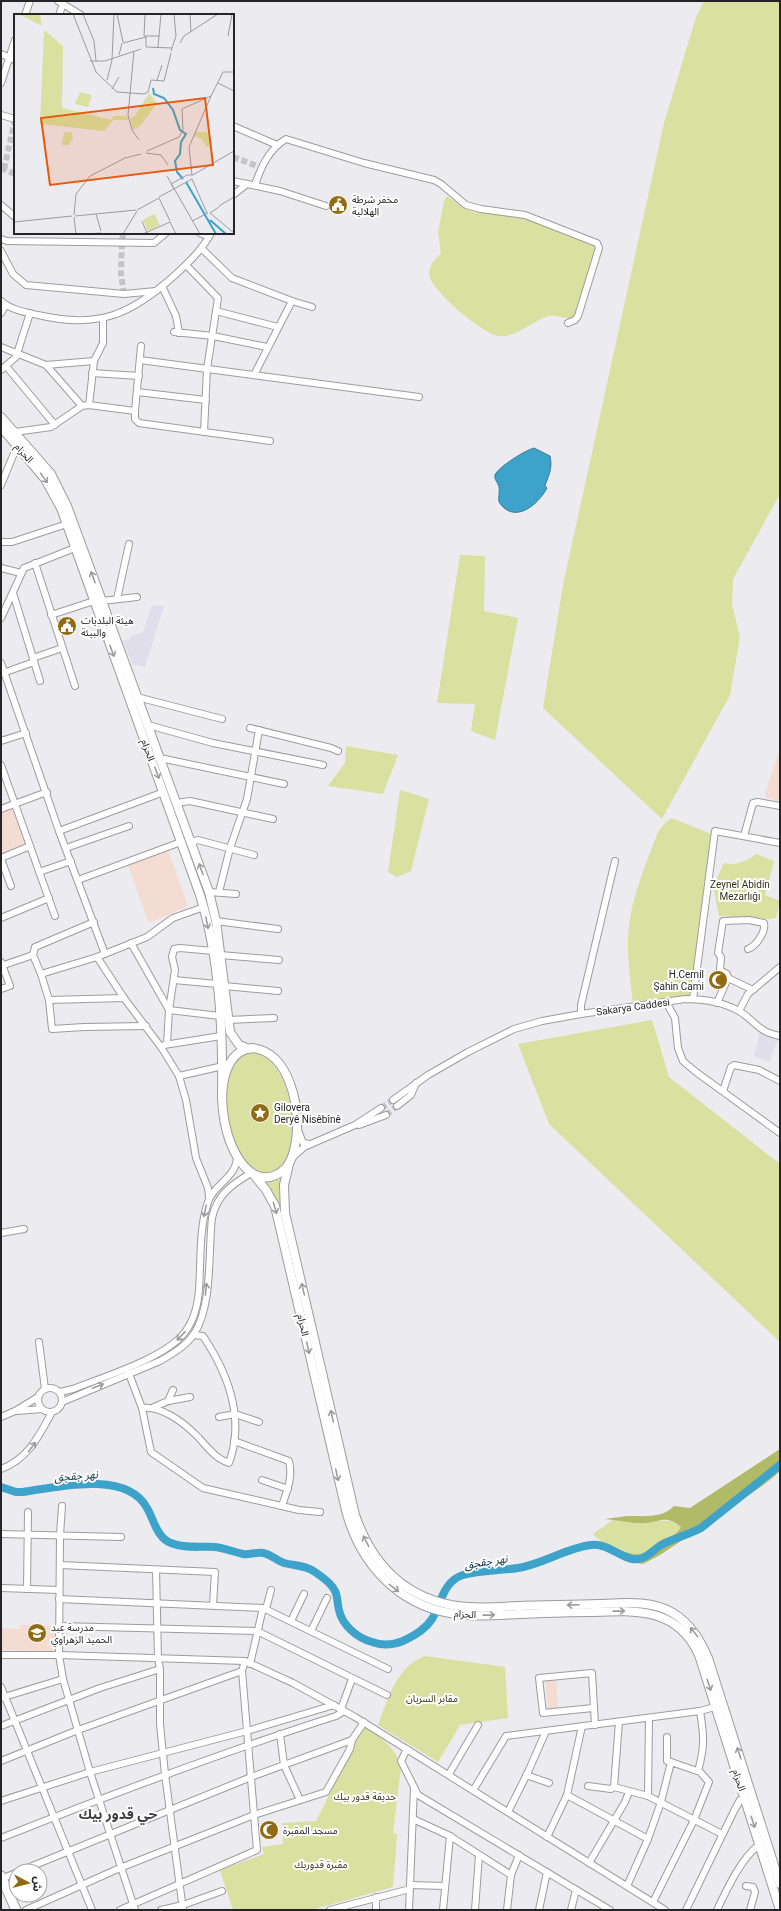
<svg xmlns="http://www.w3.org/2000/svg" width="781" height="1911" viewBox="0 0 781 1911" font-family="Roboto,'Noto Sans Arabic',sans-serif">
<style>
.built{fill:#e0deea}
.education{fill:#f5dcd2}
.green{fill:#d8e19f}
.forest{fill:#b1ba66}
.water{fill:#3ea3ca;stroke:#367d99}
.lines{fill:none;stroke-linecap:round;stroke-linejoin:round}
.river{stroke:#3ea3ca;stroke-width:8}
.minor-tunnel{stroke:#c4c3c8;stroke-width:6;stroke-dasharray:6 3;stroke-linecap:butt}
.minor-casing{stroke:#9c9ba0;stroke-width:8}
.major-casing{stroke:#9c9ba0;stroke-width:10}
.highway-casing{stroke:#9c9ba0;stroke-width:11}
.minor{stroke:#fff;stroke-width:6}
.major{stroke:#fff;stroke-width:8}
.highway{stroke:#fff;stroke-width:9}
.oneway{stroke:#9d9c9d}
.labels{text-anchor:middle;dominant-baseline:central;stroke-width:4;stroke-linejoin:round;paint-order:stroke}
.poi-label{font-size:10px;fill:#252426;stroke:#fff;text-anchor:start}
.street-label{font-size:10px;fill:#252426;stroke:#fff}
.park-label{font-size:10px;fill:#313410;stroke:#fff}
.water-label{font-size:11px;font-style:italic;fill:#023141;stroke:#fff}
.district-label{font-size:14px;font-weight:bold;fill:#403f43;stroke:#fff}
.inset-river{fill:none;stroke:#3ea3ca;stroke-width:2}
.inset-road{fill:none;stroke:#9c9b9f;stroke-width:1}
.view{fill:#e8590c;fill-opacity:0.15;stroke:#e8590c;stroke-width:2}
.inset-edge{fill:none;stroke:#252426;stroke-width:2}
</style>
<rect width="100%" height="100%" fill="#ecebf0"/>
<g class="built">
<polygon points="152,605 164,606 145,667 132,664 123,641 130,639 130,636 143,632"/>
<polygon points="760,1032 779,1037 769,1062 754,1056"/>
</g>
<g class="education">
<polygon points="780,748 780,801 767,798 765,794"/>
<polygon points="13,808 25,845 1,854 1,813"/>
<polygon points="168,850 188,906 149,923 128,866"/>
<polygon points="20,1625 55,1626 55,1649 53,1651 1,1650 1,1628 20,1629"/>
<polygon points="556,1678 558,1708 548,1709 545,1680"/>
</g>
<g class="green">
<polygon points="704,1 780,1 780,494 733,579 732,604 740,637 730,695 662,819 543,708 563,585 664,123 696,17"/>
<path d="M 447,196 L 464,208 L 474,212 L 524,218 L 594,246 L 595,249 L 576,317 C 567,321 555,313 546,317 C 531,322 514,339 498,336 C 482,333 430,290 429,274 C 429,264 436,259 441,253 L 438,232 L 444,201 Z"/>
<polygon points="460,555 485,556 484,611 518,618 495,740 471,731 475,704 437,703"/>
<polygon points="346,746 398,755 383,794 328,786 345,763"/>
<polygon points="400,790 429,799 411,871 397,877 388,872"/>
<path d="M 672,818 L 711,834 L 690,995 L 633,1003 C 630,978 626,952 629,926 C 632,895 647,862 658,832 L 665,823 Z"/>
<path d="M 756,854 L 774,861 L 765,895 L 780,901 L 776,918 L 770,919 L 719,916 L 713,886 L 724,863 C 736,866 747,861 756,854 Z"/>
<polygon points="652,1020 669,1077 780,1164 780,1342 549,1124 518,1044"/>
<path d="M 252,1052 C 296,1058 308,1165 272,1172 C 228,1182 206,1062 252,1052 Z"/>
<polygon points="277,1178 281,1181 280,1204 331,1420 361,1540 379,1567 430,1602 429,1604 422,1601 389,1580 360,1543 277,1204 266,1183 267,1181"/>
<path d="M 613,1520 L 671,1521 L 681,1527 C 671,1541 652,1556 634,1554 C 629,1553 622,1550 617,1548 C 607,1544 600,1542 593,1534 Z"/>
<path d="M 425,1656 L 505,1667 L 508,1718 L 460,1725 L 438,1762 L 378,1725 C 388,1700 396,1666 425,1656 Z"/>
<path d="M 364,1726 C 379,1736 397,1748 401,1767 L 393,1833 L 397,1834 L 393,1887 L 311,1910 L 233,1910 L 220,1870 L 264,1854 L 262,1847 L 283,1844 L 282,1823 L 316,1821 Z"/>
</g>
<path class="forest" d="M 780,1449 L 780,1471 C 758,1492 730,1505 707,1524 L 709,1527 L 681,1541 L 660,1555 L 643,1564 L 625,1561 L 613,1553 L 599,1547 L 599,1541 C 610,1545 622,1552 634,1554 C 651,1557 672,1541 681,1527 C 666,1515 663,1521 646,1523 C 634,1524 618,1520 605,1519 C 614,1518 623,1516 631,1516 C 647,1516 662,1518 674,1506 L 690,1508 Z"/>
<path class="water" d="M 534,448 L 550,456 C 553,469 548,476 545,486 L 547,488 C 538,505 514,525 499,502 C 498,497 500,492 499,487 C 498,482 494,480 495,475 C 498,467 526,450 534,448 Z"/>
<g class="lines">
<path class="river" d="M 1,1487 L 16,1492 L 23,1492 C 56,1487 127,1470 147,1508 C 154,1520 157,1538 171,1543 C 185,1549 201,1546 215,1547 C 225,1548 233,1552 243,1554 C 249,1555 256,1552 263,1553 C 271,1554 277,1561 284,1563 C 295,1566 305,1565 315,1572 C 321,1576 332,1584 335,1591 C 338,1597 337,1603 339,1610 C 342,1625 357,1638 372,1642 C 383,1646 393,1645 403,1641 C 414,1636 425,1630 432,1619 C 441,1604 443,1581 463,1575 C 481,1570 500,1571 518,1568 C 543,1564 566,1548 591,1545 C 607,1543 618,1556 632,1559 C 644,1561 652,1551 661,1545 C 674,1538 688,1535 701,1528 L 780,1465"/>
<g class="minor-tunnel">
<polyline points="233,157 257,166"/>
<polyline points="1,168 15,174"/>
<polyline points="4,169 15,120"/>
<polyline points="124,294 121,274 122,239 124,233"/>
<polyline points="381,1108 393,1100"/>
<polyline points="386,1115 397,1106"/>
</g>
<defs>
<g id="minor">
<polyline points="58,1 81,15"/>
<polyline points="25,15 30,1"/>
<polyline points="59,15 63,4"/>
<polyline points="1,54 15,60"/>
<polyline points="1,83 15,40"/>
<polyline points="1,115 15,119"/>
<polyline points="233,126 277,145"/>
<polyline points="233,181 280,191 326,206"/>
<path d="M 255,185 C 261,167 269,149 286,139 L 364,163 L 434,180 L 441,184 L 466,205 L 481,209 L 525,215 L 594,242 L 597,243 L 599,248 L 578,316 L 575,320 L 568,323"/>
<polyline points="233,195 247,184"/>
<polyline points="1,205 15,217"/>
<polyline points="200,233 209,237"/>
<polyline points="1,239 7,241 154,243 166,233"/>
<polyline points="201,248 232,278 292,301 312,307"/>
<polyline points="1,251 13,274 26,285 124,294 156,291"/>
<polyline points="186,265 218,298 207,369 204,432"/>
<polyline points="162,286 176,316 179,333"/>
<path d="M 1,301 C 11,310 25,312 38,315 C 98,329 131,315 175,275 C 188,263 203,249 211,233"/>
<polyline points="216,311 278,327"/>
<polyline points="1,313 6,305"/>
<polyline points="174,332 213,336 267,347"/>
<polyline points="141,346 135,411 135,419 139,423 270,441"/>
<polyline points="1,347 46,365 94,361"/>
<polyline points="140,360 419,397"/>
<polyline points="46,365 82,406"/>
<polyline points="6,366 55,425"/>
<polyline points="1,370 16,357 30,313"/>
<polyline points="92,373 139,376"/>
<polyline points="254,375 292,301"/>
<polyline points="137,392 206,400"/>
<polyline points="89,405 94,361 103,343 103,318"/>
<polyline points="15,432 51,427 82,406 89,405 135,411"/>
<polyline points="1,485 17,446"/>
<polyline points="1,542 12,542 67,524"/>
<polyline points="35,563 75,686"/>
<polyline points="1,568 21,573"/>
<polyline points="13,593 40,681"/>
<polyline points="117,599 129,544"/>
<polyline points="102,601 137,597"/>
<polyline points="51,615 94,601"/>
<polyline points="1,618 24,568 75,548"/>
<polyline points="33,658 62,648"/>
<polyline points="1,663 59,831 105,954"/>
<polyline points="3,673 34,662"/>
<polyline points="137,697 222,719"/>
<polyline points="148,725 213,743 323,765"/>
<polyline points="250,728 331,748 338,751"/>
<polyline points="1,741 26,733"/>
<polyline points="160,758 284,784"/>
<polyline points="1,765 55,916"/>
<polyline points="176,803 190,801 273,819"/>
<polyline points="1,809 47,792"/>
<polyline points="59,831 164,792"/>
<polyline points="744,836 753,803 758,802 780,806"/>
<polyline points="191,842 198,840 254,855"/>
<polyline points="66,848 129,826"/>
<polyline points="1,858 30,846"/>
<polyline points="1,859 11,886"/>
<polyline points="39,872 71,861"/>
<polyline points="78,880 181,842"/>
<polyline points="209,892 236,894"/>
<polyline points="219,892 230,848 247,799 259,730"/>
<polyline points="1,918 49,898"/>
<polyline points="216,921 278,929"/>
<polyline points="131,943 169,1010 220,1016"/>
<polyline points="33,955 35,947 94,922"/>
<polyline points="220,955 279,960"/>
<polyline points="97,957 124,998 161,1047 179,1076 186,1100 196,1158 208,1188 209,1197"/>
<polyline points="1,966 33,955 41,974 97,957 147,937 173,918 204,907"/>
<polyline points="41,974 49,1000 52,1029 84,1027 146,1026"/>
<path d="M 728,978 L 727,974 L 720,970 L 721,957 L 718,953 L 723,921 L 749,920 L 764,923 C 766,932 756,946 748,949"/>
<polyline points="174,980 217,984"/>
<polyline points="224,986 278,991"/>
<polyline points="1,989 10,986 1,962"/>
<polyline points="693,999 715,831 780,843"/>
<polyline points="49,1000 124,998"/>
<polyline points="666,1002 675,1018 678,1048 683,1061 696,1072 780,1133"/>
<polyline points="717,1003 728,978 753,990"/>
<polyline points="739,1011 748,994 780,967"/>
<polyline points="581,1014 581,1005 615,861"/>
<polyline points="228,1020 274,1018"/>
<polyline points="167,1044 169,1010 175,970 172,957 174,949 180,948 213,951"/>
<polyline points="164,1045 221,1036"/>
<polyline points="179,1076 223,1066"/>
<polyline points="723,1091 731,1067 734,1065 759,1070 780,1081"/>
<path d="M 393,1100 L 428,1075 L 468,1052 L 514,1029 L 542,1021 L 581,1014 L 685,999 C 703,999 722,1002 737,1010 C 756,1020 755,1031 780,1036"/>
<polyline points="397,1106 411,1095 416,1083"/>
<polyline points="359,1125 386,1115"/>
<polyline points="298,1130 303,1143 310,1144"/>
<polyline points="292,1158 304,1147 355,1125 381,1108"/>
<polyline points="1,1233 24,1229"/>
<polyline points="39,1342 45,1389"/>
<polyline points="128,1371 142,1408 151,1452 203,1488 299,1510 320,1512"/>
<circle cx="50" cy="1400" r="12"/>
<path d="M 60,1392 L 73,1389 C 103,1377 166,1358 185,1332 C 195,1319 198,1304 199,1289 C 201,1262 199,1231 207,1205 C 212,1184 238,1178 237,1155"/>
<polyline points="168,1401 173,1390"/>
<path d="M 62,1402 L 160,1361 C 172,1354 186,1346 194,1334 C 213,1304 208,1252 212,1218 C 217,1195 231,1185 251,1173"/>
<polyline points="154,1407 168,1401 190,1397"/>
<path d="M 142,1408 C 160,1405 183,1422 196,1435 C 207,1446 214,1458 229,1463 C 245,1419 229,1375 203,1336 L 193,1335"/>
<polyline points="17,1411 42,1409"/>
<polyline points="1,1417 15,1411 38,1397"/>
<polyline points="219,1417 235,1414 259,1422"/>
<path d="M 234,1441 L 289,1461 C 293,1478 287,1490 282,1506"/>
<path d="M 1,1469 C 28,1459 39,1436 52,1412"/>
<polyline points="262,1480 288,1489"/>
<polyline points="62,1506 60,1535 59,1655 63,1679 90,1772 135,1910"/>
<polyline points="1,1534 121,1537"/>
<polyline points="60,1565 215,1572 213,1605"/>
<polyline points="156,1570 158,1658 160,1669 160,1724 165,1774 183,1910"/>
<polyline points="1,1588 59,1590"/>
<polyline points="27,1589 28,1512"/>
<polyline points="59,1599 263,1608 388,1669"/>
<polyline points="266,1609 271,1590"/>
<polyline points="291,1621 304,1594"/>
<polyline points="59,1626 257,1631 387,1695"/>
<polyline points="311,1631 327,1598"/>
<polyline points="1,1655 59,1655 245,1661 293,1683 355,1717 665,1910"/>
<polyline points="250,1664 263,1608"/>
<polyline points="1,1687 92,1910"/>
<polyline points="1,1698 63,1679"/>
<polyline points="593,1708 543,1713 539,1678 592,1673 595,1725"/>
<polyline points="341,1709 352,1679"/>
<polyline points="619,1722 614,1787 648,1796 649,1718"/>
<polyline points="1,1726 100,1688 160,1669"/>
<polyline points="280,1734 284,1765 300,1800"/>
<polyline points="667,1737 667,1761 671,1762"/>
<polyline points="407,1749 401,1761 418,1795 610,1910"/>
<polyline points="1,1761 78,1730 242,1671"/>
<path d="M 698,1771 C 705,1746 704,1736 700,1711"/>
<polyline points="449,1774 478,1725"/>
<polyline points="526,1775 549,1783"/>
<polyline points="588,1786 611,1789 614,1787"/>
<polyline points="474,1789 506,1736 700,1711 715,1707"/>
<polyline points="567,1795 648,1839"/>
<polyline points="648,1796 722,1834"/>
<polyline points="1,1801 90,1772 247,1731 334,1705"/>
<polyline points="508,1812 528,1772 546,1731"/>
<polyline points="413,1819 450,1836 511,1875"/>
<polyline points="547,1837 567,1795 582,1726"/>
<path d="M 1,1838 C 112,1794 223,1752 336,1716 L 344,1711"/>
<polyline points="589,1863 625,1802 629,1792"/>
<polyline points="20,1871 251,1777 352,1740 364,1722"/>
<polyline points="1,1879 16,1873"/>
<polyline points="410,1885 445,1886"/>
<polyline points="627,1886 648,1839 661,1802 671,1762 700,1772 709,1782 694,1820 653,1902"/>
<polyline points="746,1886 753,1887 755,1892 750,1910"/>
<polyline points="26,1910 120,1868 254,1815 326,1792 350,1749 352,1740"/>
<polyline points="120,1910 257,1850 242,1671 245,1661"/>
<polyline points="161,1910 183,1905 222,1891"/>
<polyline points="330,1910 410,1889"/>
<polyline points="376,1910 376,1897"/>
<polyline points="409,1910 414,1787"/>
<polyline points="443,1910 450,1836"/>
<polyline points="475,1910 479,1855"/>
<polyline points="507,1910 511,1875 519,1855"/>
<polyline points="539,1910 547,1872"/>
<polyline points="571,1910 576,1890"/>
<polyline points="686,1910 734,1811 740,1800 745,1798"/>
<path d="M 717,1910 C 727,1889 741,1858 760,1844"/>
</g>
<g id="major">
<polyline points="1,417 51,474 67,506 209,892 216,921 230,1032 239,1045 249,1049"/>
<path d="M 1,427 L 45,479 L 61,508 L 200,895 C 220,959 223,1031 222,1098"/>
<path d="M 252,1048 C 290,1051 301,1110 296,1140 C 294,1154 290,1169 276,1175 C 226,1197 197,1054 252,1048 Z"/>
<path d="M 289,1164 L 284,1185 L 285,1213 L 355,1515 C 372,1564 404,1598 457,1606 C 477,1609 498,1607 518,1606 C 545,1605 572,1605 599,1604 C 624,1603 651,1600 673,1613 C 691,1624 700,1640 708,1658 L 780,1884"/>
<path d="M 254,1175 L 266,1190 L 275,1206 L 346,1510 C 359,1561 396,1604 450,1613 C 473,1617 496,1615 519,1614 C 544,1613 568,1612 592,1612 C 637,1610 678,1608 699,1655 L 780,1910"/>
</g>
<polyline id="highway" points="1,1876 16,1910"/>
</defs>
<use href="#minor" class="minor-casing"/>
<use href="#major" class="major-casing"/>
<use href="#highway" class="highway-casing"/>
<use href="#minor" class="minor"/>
<use href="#major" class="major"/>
<use href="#highway" class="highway"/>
</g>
<defs><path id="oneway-shaft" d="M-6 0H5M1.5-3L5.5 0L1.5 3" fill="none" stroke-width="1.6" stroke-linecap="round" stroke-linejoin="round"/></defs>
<g class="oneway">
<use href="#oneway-shaft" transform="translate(44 478) rotate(55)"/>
<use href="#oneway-shaft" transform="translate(93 577) rotate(-110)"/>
<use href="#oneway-shaft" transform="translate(112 651) rotate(70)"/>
<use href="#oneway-shaft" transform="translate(157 773) rotate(70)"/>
<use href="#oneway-shaft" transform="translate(201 869) rotate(-110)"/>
<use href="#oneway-shaft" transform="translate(207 923) rotate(79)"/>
<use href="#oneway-shaft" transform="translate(275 1208) rotate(74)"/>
<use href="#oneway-shaft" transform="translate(205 1211) rotate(101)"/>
<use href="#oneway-shaft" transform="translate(206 1289) rotate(-84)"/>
<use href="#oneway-shaft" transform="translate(303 1289) rotate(-103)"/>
<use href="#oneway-shaft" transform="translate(181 1336) rotate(133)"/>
<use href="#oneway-shaft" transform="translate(308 1348) rotate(77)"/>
<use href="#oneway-shaft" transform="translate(98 1386) rotate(-21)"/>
<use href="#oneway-shaft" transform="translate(332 1416) rotate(-103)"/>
<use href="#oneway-shaft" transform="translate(32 1447) rotate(-53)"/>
<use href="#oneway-shaft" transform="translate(337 1475) rotate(78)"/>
<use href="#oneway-shaft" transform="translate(366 1541) rotate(-117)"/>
<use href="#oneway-shaft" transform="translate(394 1588) rotate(38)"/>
<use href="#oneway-shaft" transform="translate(573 1605) rotate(178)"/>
<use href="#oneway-shaft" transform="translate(619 1611) rotate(-1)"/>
<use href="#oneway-shaft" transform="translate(489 1615) rotate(-1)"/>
<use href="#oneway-shaft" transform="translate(694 1632) rotate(-129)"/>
<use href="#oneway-shaft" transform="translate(709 1685) rotate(72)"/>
<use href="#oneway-shaft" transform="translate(739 1753) rotate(-108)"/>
<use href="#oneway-shaft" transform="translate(753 1822) rotate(72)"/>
</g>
<defs>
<symbol id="civic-disc" viewBox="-11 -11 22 22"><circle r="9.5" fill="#916b12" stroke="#fff"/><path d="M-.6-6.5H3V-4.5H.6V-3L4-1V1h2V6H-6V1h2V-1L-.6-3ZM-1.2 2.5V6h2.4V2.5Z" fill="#fff"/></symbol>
<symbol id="mosque-disc" viewBox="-11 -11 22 22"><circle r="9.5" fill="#916b12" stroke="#fff"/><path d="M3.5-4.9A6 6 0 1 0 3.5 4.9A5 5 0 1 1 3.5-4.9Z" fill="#fff"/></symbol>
<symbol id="sight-disc" viewBox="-11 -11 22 22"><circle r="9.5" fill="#916b12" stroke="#fff"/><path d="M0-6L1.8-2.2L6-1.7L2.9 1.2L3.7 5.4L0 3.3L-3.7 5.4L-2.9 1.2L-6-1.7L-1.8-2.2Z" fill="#fff"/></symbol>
<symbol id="school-disc" viewBox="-11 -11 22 22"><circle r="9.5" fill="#916b12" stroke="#fff"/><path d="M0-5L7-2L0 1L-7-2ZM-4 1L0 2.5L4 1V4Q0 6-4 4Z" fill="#fff"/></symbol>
</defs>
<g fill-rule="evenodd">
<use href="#civic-disc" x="327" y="194" width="22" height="22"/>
<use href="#civic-disc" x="56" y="615" width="22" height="22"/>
<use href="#mosque-disc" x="707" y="969" width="22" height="22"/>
<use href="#sight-disc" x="249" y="1102" width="22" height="22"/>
<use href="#school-disc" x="26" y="1622" width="22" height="22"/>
<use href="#mosque-disc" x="258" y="1819" width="22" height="22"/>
</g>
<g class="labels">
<g class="poi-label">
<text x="352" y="199">مخفر شرطة<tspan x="352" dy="12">الهلالية</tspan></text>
<text x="81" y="620">هيئة البلديات<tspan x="81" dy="12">والبيئة</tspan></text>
<text x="704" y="974" text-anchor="end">H.Cemil<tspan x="704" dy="12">Şahin Cami</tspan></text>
<text x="274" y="1107">Gilovera<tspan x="274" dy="12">Deryê Nisêbînê</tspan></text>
<text x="51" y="1627">مدرسة عبد<tspan x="51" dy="12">الحميد الزهراوي</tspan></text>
<text x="283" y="1830">مسجد المقبرة</text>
</g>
<g class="street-label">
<text transform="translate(24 453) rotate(48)">الحزام</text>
<text transform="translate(148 750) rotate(70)">الحزام</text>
<text transform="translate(633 1007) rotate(-8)">Sakarya Caddesi</text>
<text transform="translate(303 1325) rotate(77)">الحزام</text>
<text transform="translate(465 1614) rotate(4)">الحزام</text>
<text transform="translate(739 1780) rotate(72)">الحزام</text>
</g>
<g class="park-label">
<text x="740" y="884">Zeynel Abidin<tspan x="740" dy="12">Mezarlığı</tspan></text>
<text x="432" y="1698">مقابر السريان</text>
<text x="365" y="1796">حديقة قدور بيك</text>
<text x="321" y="1864">مقبرة قدوربك</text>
</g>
<g class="water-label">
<text transform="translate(76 1476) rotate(-4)">نهر جقجق</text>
<text transform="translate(486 1562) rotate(-9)">نهر جقجق</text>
</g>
<g class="district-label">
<text x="118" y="1814">حي قدور بيك</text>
</g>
</g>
<g transform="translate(14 14)">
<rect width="220" height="220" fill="#ecebf0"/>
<path d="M 5,0 L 26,0 L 28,12 ZM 30,16 L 49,32 L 48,94 L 98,106 L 99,102 L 113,102 L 115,106 L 99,106 L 90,117 L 26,110 ZM 66,78 L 78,81 L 74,93 L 61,90 ZM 135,79 L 143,89 L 126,112 L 119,116 L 116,105 L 121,102 ZM 50,118 L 57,118 L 59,124 L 55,131 L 48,131 ZM 182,118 L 193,118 L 198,130 L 193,133 L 188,125 L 179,122 ZM 140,200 L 146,211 L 134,217 L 129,206 Z" fill="#d8e19f"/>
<path class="inset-river" d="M 139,74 L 140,80 L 150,84 L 159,96 L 166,116 L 172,120 L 167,128 L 166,140 L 161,147 L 163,158 L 169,165M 172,168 L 202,220M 196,206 L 212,220"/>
<path class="inset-road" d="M 59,0 L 82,58 L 103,78 L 130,80 L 134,78 L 137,66 L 150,67 L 157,39M 69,0 L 80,27 L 82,47M 103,0 L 109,28M 131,0 L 130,22 L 145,22M 176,0 L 177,18M 132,22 L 132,33 L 158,34M 214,22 L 218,0M 109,29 L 132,23M 166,29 L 170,22 L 204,0M 144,33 L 147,0M 120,37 L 114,101 L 118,116 L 125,126M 157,37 L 162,22 L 160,0M 105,41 L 108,29M 76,47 L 91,47 L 127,35M 93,66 L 98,46 L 100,0M 143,66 L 148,51M 204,69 L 220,77M 98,75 L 105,63M 133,137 L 165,123 L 169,116 L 168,95 L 197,82 L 209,58 L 220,58M 132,139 L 147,141 L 154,151M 178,161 L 175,133 L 197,82M 153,162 L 186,220M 178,165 L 193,199M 160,175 L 157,170 L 173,161 L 179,161 L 220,137M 145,183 L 178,165M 145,184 L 156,207M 205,192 L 220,183M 205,193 L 196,199 L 220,219M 123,196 L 145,184M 82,200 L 87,217M 60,201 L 62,180 L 76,162 L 111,144 L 127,140M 61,202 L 122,196M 60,203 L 62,220M 128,207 L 133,219M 178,207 L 194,199M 0,208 L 58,202M 70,220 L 87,219M 109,220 L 123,197M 129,220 L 156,208 L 162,220"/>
<path class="view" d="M 191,84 L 199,151 L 36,171 L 27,104 Z"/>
<rect width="220" height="220" class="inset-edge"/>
</g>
<rect width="781" height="1911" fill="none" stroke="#252426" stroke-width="4"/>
<g transform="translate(28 1883) rotate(97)"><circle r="19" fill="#ffffff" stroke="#a8a7a8"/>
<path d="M0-3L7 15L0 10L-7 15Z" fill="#916b12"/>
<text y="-6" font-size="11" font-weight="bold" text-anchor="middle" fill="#252426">ش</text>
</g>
</svg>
